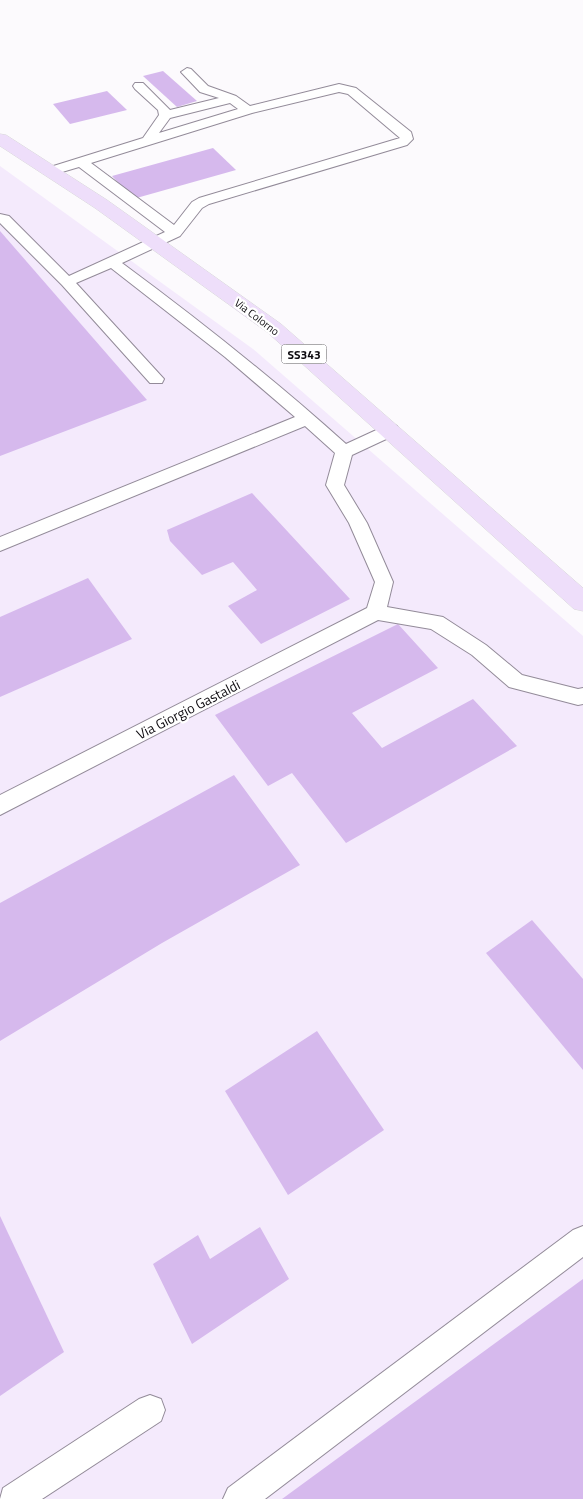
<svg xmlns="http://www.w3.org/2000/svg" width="583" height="1499" viewBox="0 0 583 1499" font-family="'Titillium Web',sans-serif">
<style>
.built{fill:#f4eafc}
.building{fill:#d6b9ed}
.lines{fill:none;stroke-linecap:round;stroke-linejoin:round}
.service-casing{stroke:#938b99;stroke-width:2}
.primary-casing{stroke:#d8d8d9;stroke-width:1}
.service{fill:#fff;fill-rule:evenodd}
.primary{fill:#eedefa;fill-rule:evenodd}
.labels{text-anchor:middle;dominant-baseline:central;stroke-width:4.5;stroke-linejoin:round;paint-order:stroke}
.far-street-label{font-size:11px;fill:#0e0b10;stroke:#fff}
.shield{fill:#fff;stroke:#565458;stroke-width:1}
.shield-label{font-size:12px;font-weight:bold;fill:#0e0b10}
.street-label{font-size:14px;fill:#0e0b10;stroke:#fff}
</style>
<rect width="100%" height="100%" fill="#fcfafd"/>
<polygon class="built" points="0,166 253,349 583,636 583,1499 0,1499"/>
<g class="building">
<polygon points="163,71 197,101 177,107 143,76"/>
<polygon points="107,91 127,110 70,124 53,104"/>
<polygon points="213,148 236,170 133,199 112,176"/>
<polygon points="0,231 147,400 0,456"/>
<polygon points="252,493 350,599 261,644 228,606 257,590 233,562 202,575 170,541 167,530"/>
<polygon points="88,578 132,639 0,697 0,617"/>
<polygon points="398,624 438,668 352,713 382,748 473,699 517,746 346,843 292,773 268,786 215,715"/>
<polygon points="234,775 300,865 162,943 0,1041 0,903"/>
<polygon points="532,920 583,979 583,1070 486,953"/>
<polygon points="317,1031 384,1130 288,1195 225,1091"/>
<polygon points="0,1216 64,1352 0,1396"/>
<polygon points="260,1227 289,1279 192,1344 153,1264 198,1235 210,1259"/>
<polygon points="583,1279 583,1499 282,1499"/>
</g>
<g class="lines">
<defs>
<g id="service">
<path d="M 187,68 L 191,69 L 208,86 L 236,96 L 250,106 L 339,84 L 356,88 L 411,132 L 413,139 L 407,145 L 209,204 L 202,208 L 180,236 L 122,263 C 199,320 275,380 346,444 L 385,426 L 391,424 L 397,426 L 399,430 L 397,434 L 352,455 L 344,485 L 367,523 L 393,582 L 387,607 L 443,617 L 486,645 L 522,675 L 578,689 L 583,688 L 583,704 L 578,705 L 509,687 L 472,655 L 431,629 L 378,620 L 0,815 L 0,795 L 367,608 L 375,582 L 349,523 L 326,485 L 335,453 L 305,426 L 0,551 L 0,537 L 295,417 L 225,357 L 111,268 L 76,283 L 164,379 L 162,383 L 150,383 L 62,285 L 0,223 L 0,214 L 9,216 L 69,276 L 165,232 L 79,167 L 52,175 L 45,171 L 47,168 L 143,138 L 159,115 L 158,110 L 135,89 L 133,86 L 135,83 L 143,83 L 170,110 L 219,98 L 200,92 L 181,72 ZM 339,92 L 348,94 L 400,138 L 199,198 L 192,202 L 174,225 L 91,163 L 252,113 ZM 230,103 L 238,109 L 159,133 L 170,118 Z"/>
<polygon points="583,1226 583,1257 265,1499 223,1499 228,1488 573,1230"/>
<polygon points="150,1395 161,1399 165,1410 161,1421 42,1499 0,1499 3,1488 139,1399"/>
</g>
<polygon id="primary" points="0,134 6,135 107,200 281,324 583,588 583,611 574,609 267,332 95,208 0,146"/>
</defs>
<use href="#service" class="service-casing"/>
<use href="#primary" class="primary-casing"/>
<use href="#service" class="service"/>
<use href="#primary" class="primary"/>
</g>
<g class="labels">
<g class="far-street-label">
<text transform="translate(257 317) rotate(37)">Via Colorno</text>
</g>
<rect class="shield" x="281.5" y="344.5" width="45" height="19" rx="4"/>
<g class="shield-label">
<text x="304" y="354">SS343</text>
</g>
<g class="street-label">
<text transform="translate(188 709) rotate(-27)">Via Giorgio Gastaldi</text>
</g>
</g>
</svg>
